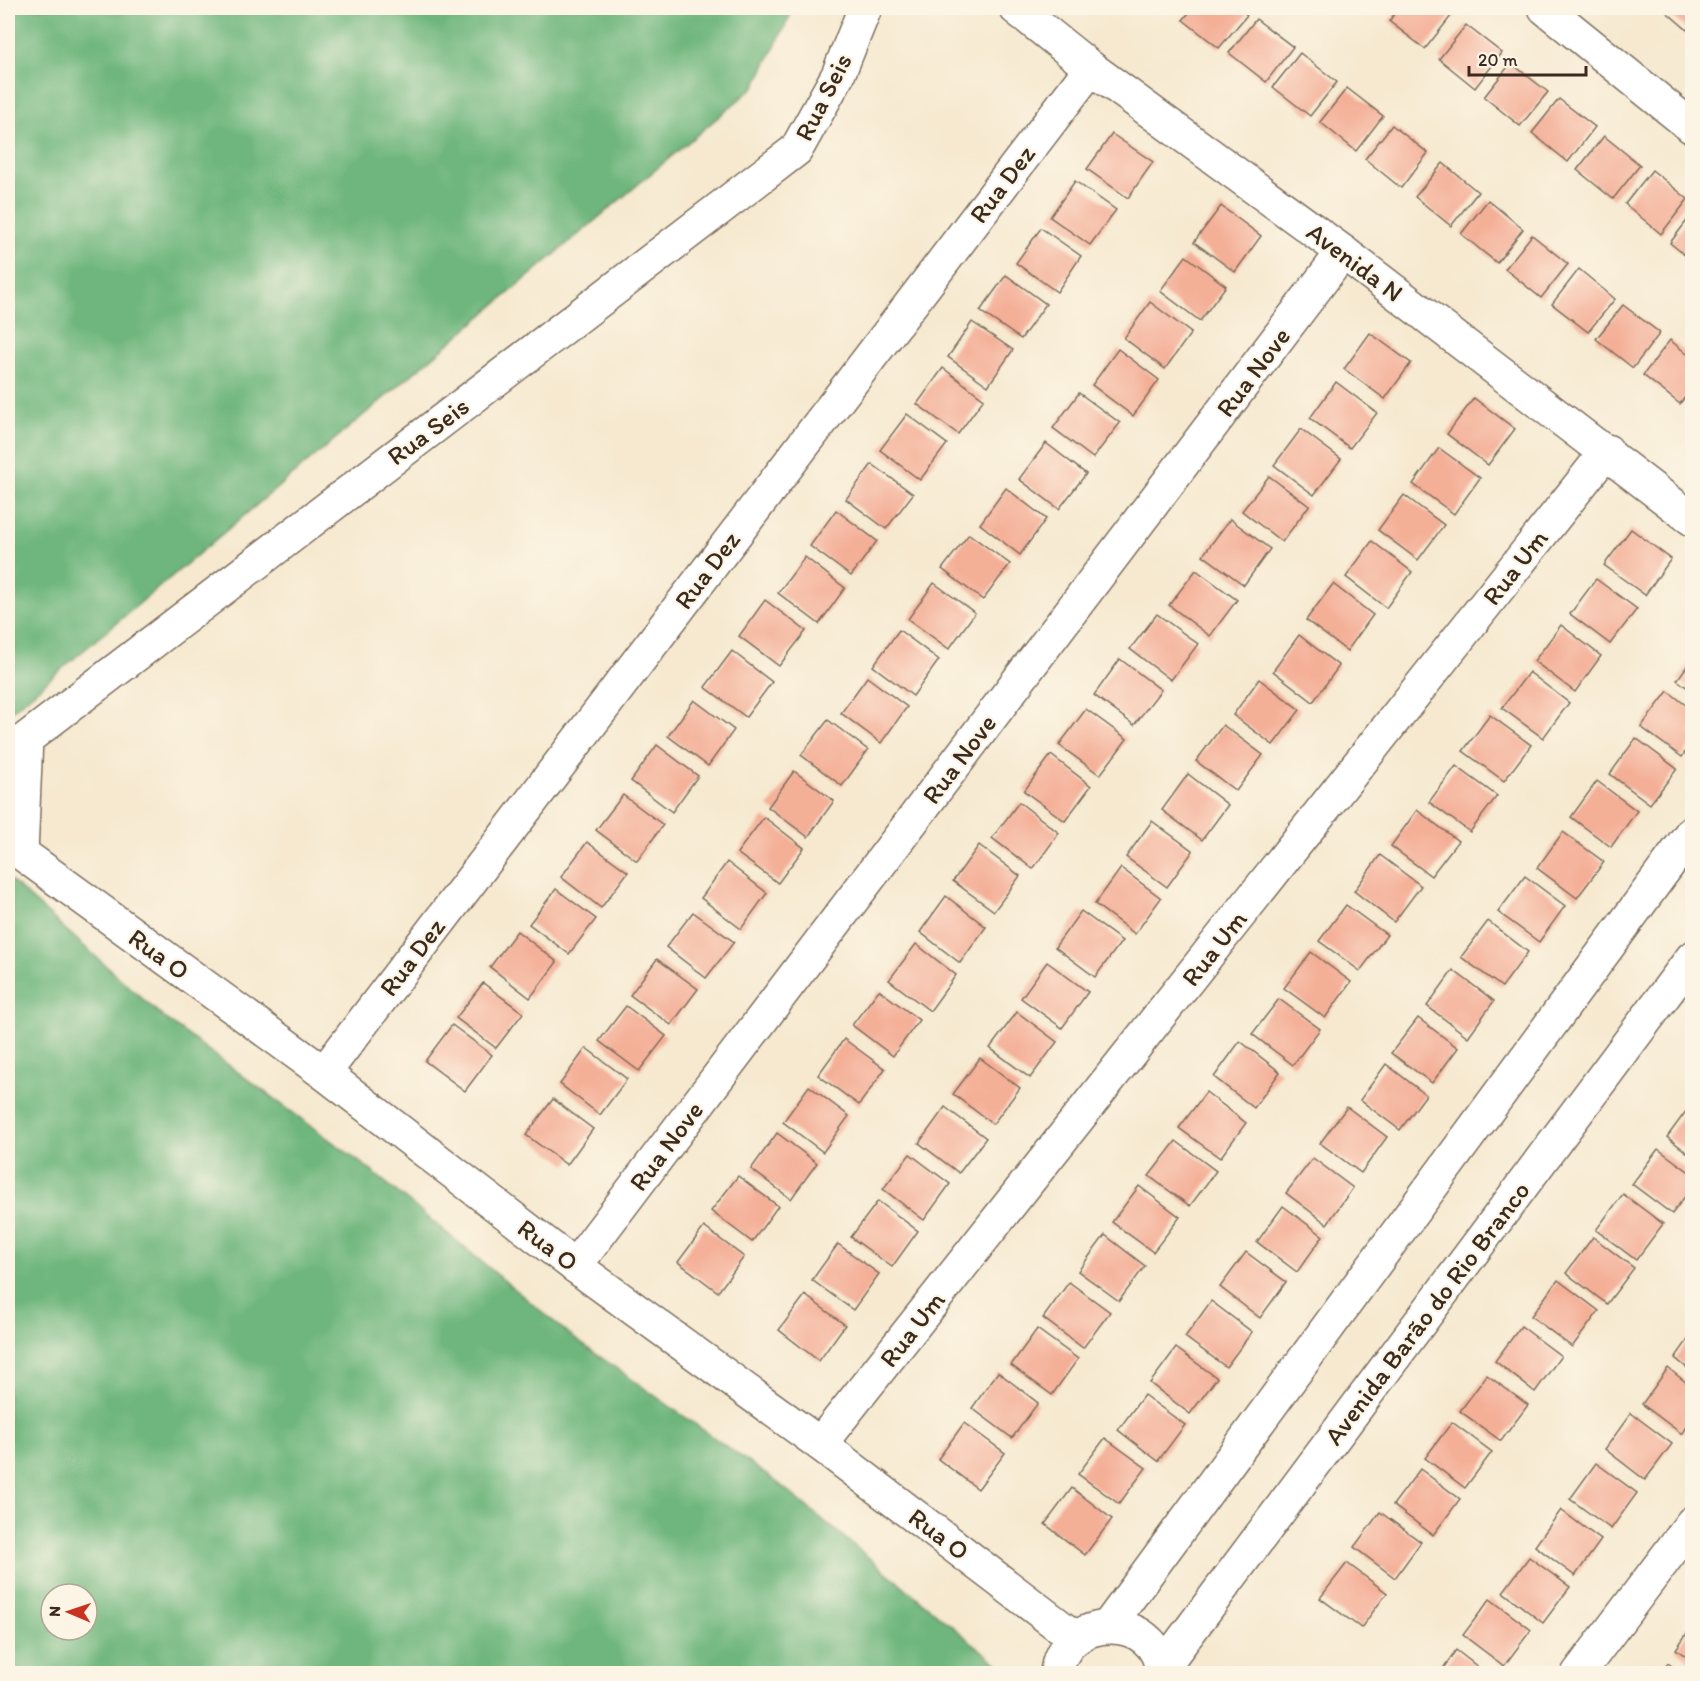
<svg xmlns="http://www.w3.org/2000/svg" width="1700" height="1681" viewBox="0 0 1700 1681" font-family="Itim,sans-serif">
<style>
.forest{fill:#6eb67d;stroke:#54704e;stroke-width:1.5;fill-rule:evenodd}
.building{fill:#f4af97}
.lines{fill:none;stroke-linecap:round;stroke-linejoin:round}
.minor-casing{stroke:#7c6d5c;stroke-width:36}
.tertiary-casing{stroke:#7c6d5c;stroke-width:36}
.minor{stroke:#fff;stroke-width:33}
.tertiary{stroke:#fff;stroke-width:33}
.labels{text-anchor:middle;dominant-baseline:central;stroke-width:4.5;stroke-linejoin:round;paint-order:stroke}
.street-label{font-size:26px;fill:#3b2a1e;stroke:#fcf5e5}
</style>
<rect width="100%" height="100%" fill="#fcf5e5"/>
<filter id="ink" filterUnits="userSpaceOnUse"><feTurbulence type="fractalNoise" baseFrequency=".0167" numOctaves="2"/><feDisplacementMap in="SourceGraphic" scale="12" xChannelSelector="R" yChannelSelector="G"/><feConvolveMatrix kernelMatrix="1 2 1 2 8 2 1 2 1" color-interpolation-filters="sRGB"/></filter>
<filter id="wash" filterUnits="userSpaceOnUse"><feTurbulence type="fractalNoise" baseFrequency=".008" numOctaves="4" result="noise"/><feDisplacementMap in="SourceGraphic" scale="24" xChannelSelector="R" yChannelSelector="G"/><feGaussianBlur stdDeviation="1.35" result="paint"/><feColorMatrix in="noise" values="0 0 0 0 0 0 0 0 0 0 0 0 0 0 0 0 0 1.4 0 .05"/><feComposite in="paint" operator="in"/></filter>
<g filter="url(#wash)">
<rect width="100%" height="100%" fill="#f6e9d0"/>
<g class="forest">
<polygon points="8,8 794,8 755,86 8,714"/>
<path d="M 8,878 L 163,1017 L 368,1168 L 575,1339 L 778,1483 L 1009,1673 L 8,1673 ZM 51,1594 L 87,1594 L 87,1630 L 51,1630 Z"/>
</g>
<g id="blocks">
<g class="building">
<polygon points="1193,8 1238,8 1247,15 1219,48 1183,20"/>
<polygon points="1399,8 1443,8 1452,15 1425,49 1389,21"/>
<polygon points="1664,8 1692,8 1692,34 1663,9"/>
<polygon points="1256,19 1293,47 1266,82 1229,53"/>
<polygon points="1466,25 1502,53 1475,88 1439,59"/>
<polygon points="1300,53 1337,82 1310,116 1273,87"/>
<polygon points="1511,63 1548,92 1520,126 1484,97"/>
<polygon points="1347,88 1383,116 1356,151 1320,122"/>
<polygon points="1559,99 1595,127 1568,162 1532,133"/>
<polygon points="1392,125 1428,153 1401,188 1365,159"/>
<polygon points="1112,134 1153,162 1128,198 1087,169"/>
<polygon points="1604,136 1640,165 1613,199 1577,170"/>
<polygon points="1443,163 1478,192 1451,226 1415,197"/>
<polygon points="1652,170 1688,199 1661,234 1625,204"/>
<polygon points="1075,181 1116,210 1090,245 1050,217"/>
<polygon points="1488,200 1523,229 1497,263 1461,234"/>
<polygon points="1221,206 1261,236 1235,272 1194,242"/>
<polygon points="1692,214 1692,261 1670,243"/>
<polygon points="1041,228 1081,256 1057,292 1016,263"/>
<polygon points="1532,235 1568,264 1541,298 1505,269"/>
<polygon points="1186,256 1226,286 1200,321 1160,291"/>
<polygon points="1579,269 1615,299 1588,332 1552,304"/>
<polygon points="1006,275 1046,304 1021,339 980,311"/>
<polygon points="1150,302 1191,333 1165,369 1124,338"/>
<polygon points="1623,305 1660,333 1633,368 1596,339"/>
<polygon points="972,322 1013,350 988,386 948,357"/>
<polygon points="1370,333 1411,363 1385,399 1344,369"/>
<polygon points="1670,340 1692,358 1692,387 1680,404 1643,375"/>
<polygon points="1118,349 1159,380 1133,416 1092,385"/>
<polygon points="943,368 984,399 958,434 917,404"/>
<polygon points="1336,382 1377,413 1350,448 1310,418"/>
<polygon points="1079,393 1120,423 1093,458 1053,428"/>
<polygon points="1474,398 1515,429 1488,465 1447,434"/>
<polygon points="907,414 947,444 920,480 880,450"/>
<polygon points="1301,429 1341,459 1314,495 1274,465"/>
<polygon points="1046,443 1086,474 1059,509 1019,479"/>
<polygon points="1439,448 1480,478 1454,514 1413,484"/>
<polygon points="872,464 913,494 886,529 846,499"/>
<polygon points="1269,476 1309,506 1282,542 1242,511"/>
<polygon points="1006,488 1046,519 1020,555 980,524"/>
<polygon points="1404,495 1444,525 1418,560 1378,530"/>
<polygon points="836,510 877,541 851,576 810,546"/>
<polygon points="1230,519 1270,549 1244,585 1203,555"/>
<polygon points="1631,529 1671,559 1645,595 1604,565"/>
<polygon points="969,534 1010,564 983,600 942,569"/>
<polygon points="1372,541 1412,572 1386,608 1346,577"/>
<polygon points="805,557 845,588 819,624 778,593"/>
<polygon points="1196,570 1237,600 1210,636 1169,605"/>
<polygon points="1596,579 1637,609 1610,644 1570,614"/>
<polygon points="934,583 975,613 949,649 908,619"/>
<polygon points="1333,584 1373,615 1347,651 1306,620"/>
<polygon points="765,600 806,631 779,666 739,636"/>
<polygon points="1157,614 1198,644 1171,680 1130,649"/>
<polygon points="1561,625 1601,656 1575,692 1534,661"/>
<polygon points="899,630 939,660 913,696 873,666"/>
<polygon points="1299,635 1339,666 1313,702 1273,671"/>
<polygon points="732,651 772,682 746,717 705,687"/>
<polygon points="1120,659 1161,690 1134,725 1094,695"/>
<polygon points="1692,659 1692,691 1677,680"/>
<polygon points="1529,672 1569,703 1543,738 1502,708"/>
<polygon points="867,677 907,707 881,743 841,713"/>
<polygon points="1259,679 1300,710 1273,745 1233,715"/>
<polygon points="1668,691 1692,710 1692,742 1682,757 1641,727"/>
<polygon points="694,700 734,730 708,766 668,736"/>
<polygon points="1086,709 1127,739 1100,775 1059,745"/>
<polygon points="1490,715 1531,745 1504,781 1463,751"/>
<polygon points="828,720 868,750 842,786 801,755"/>
<polygon points="1223,725 1263,755 1236,791 1196,761"/>
<polygon points="1636,738 1677,769 1650,804 1610,774"/>
<polygon points="657,745 698,776 672,812 631,781"/>
<polygon points="1051,755 1091,786 1065,821 1024,791"/>
<polygon points="1456,766 1497,796 1470,832 1429,802"/>
<polygon points="794,771 834,801 808,837 768,807"/>
<polygon points="1188,774 1228,805 1202,840 1162,810"/>
<polygon points="1597,781 1637,811 1611,847 1571,817"/>
<polygon points="623,795 663,825 637,861 596,830"/>
<polygon points="1019,802 1059,833 1033,869 992,838"/>
<polygon points="1417,810 1458,841 1431,876 1391,846"/>
<polygon points="764,817 804,848 778,883 737,853"/>
<polygon points="1152,821 1193,851 1167,887 1126,857"/>
<polygon points="1563,832 1604,862 1577,898 1537,868"/>
<polygon points="587,842 628,872 601,908 561,877"/>
<polygon points="979,845 1020,876 994,911 953,881"/>
<polygon points="1380,855 1421,886 1394,922 1354,891"/>
<polygon points="727,862 767,893 741,929 701,898"/>
<polygon points="1121,868 1161,898 1135,934 1095,904"/>
<polygon points="1525,876 1565,906 1539,942 1498,912"/>
<polygon points="556,889 596,919 569,954 529,924"/>
<polygon points="946,896 986,927 960,963 920,932"/>
<polygon points="1346,905 1387,935 1360,971 1319,941"/>
<polygon points="1081,911 1122,941 1095,977 1055,947"/>
<polygon points="693,912 734,942 706,978 666,947"/>
<polygon points="1488,921 1528,952 1502,987 1461,957"/>
<polygon points="517,931 557,962 530,998 490,967"/>
<polygon points="916,944 956,975 930,1011 889,980"/>
<polygon points="1311,952 1351,982 1325,1018 1284,988"/>
<polygon points="657,959 698,989 671,1025 630,995"/>
<polygon points="1047,962 1088,992 1062,1028 1021,998"/>
<polygon points="1453,970 1494,1001 1468,1037 1427,1006"/>
<polygon points="483,983 523,1013 496,1048 456,1018"/>
<polygon points="879,990 919,1020 893,1056 852,1025"/>
<polygon points="1279,999 1320,1029 1293,1065 1252,1034"/>
<polygon points="626,1006 666,1036 639,1071 599,1041"/>
<polygon points="1017,1012 1057,1042 1030,1078 990,1048"/>
<polygon points="1418,1018 1458,1048 1432,1083 1391,1053"/>
<polygon points="452,1025 492,1055 465,1091 425,1061"/>
<polygon points="844,1039 885,1069 859,1105 818,1075"/>
<polygon points="1240,1041 1280,1072 1254,1108 1214,1077"/>
<polygon points="586,1048 627,1079 600,1115 560,1084"/>
<polygon points="980,1058 1020,1088 993,1124 953,1094"/>
<polygon points="1386,1064 1426,1095 1400,1130 1360,1100"/>
<polygon points="809,1086 849,1116 823,1152 783,1122"/>
<polygon points="1206,1092 1246,1123 1220,1158 1179,1128"/>
<polygon points="553,1099 593,1129 567,1165 526,1135"/>
<polygon points="1692,1103 1692,1156 1667,1137"/>
<polygon points="945,1107 986,1138 959,1173 919,1143"/>
<polygon points="1347,1107 1387,1137 1361,1173 1320,1143"/>
<polygon points="777,1133 817,1163 791,1199 751,1169"/>
<polygon points="1176,1141 1216,1171 1190,1206 1149,1176"/>
<polygon points="1658,1149 1692,1174 1692,1187 1672,1214 1632,1184"/>
<polygon points="910,1154 950,1184 924,1220 883,1189"/>
<polygon points="1313,1158 1353,1188 1327,1224 1286,1193"/>
<polygon points="738,1176 778,1206 752,1242 711,1211"/>
<polygon points="1139,1186 1180,1217 1153,1252 1112,1222"/>
<polygon points="1623,1194 1663,1224 1636,1260 1596,1230"/>
<polygon points="878,1201 918,1231 892,1267 851,1237"/>
<polygon points="1283,1206 1323,1236 1297,1272 1257,1242"/>
<polygon points="704,1227 744,1257 718,1292 678,1262"/>
<polygon points="1105,1235 1145,1266 1119,1301 1078,1271"/>
<polygon points="1593,1237 1634,1268 1607,1304 1566,1273"/>
<polygon points="838,1244 879,1274 853,1310 812,1280"/>
<polygon points="1246,1252 1286,1282 1260,1318 1220,1287"/>
<polygon points="1558,1280 1599,1311 1572,1347 1531,1316"/>
<polygon points="1069,1282 1110,1312 1083,1348 1043,1318"/>
<polygon points="805,1295 845,1325 819,1361 779,1330"/>
<polygon points="1211,1301 1252,1332 1226,1367 1185,1337"/>
<polygon points="1521,1326 1561,1356 1535,1392 1495,1361"/>
<polygon points="1037,1329 1078,1359 1052,1395 1011,1365"/>
<polygon points="1692,1334 1692,1372 1675,1358"/>
<polygon points="1176,1348 1217,1378 1190,1414 1150,1383"/>
<polygon points="1668,1368 1692,1387 1692,1420 1682,1434 1642,1404"/>
<polygon points="998,1372 1038,1403 1012,1438 972,1408"/>
<polygon points="1487,1375 1528,1405 1501,1441 1460,1411"/>
<polygon points="1144,1395 1185,1425 1158,1461 1118,1430"/>
<polygon points="1631,1413 1672,1444 1645,1480 1605,1449"/>
<polygon points="1452,1422 1492,1452 1465,1488 1425,1458"/>
<polygon points="964,1423 1005,1453 978,1489 938,1459"/>
<polygon points="1105,1438 1146,1468 1119,1504 1078,1474"/>
<polygon points="1596,1463 1637,1493 1611,1529 1570,1499"/>
<polygon points="1420,1469 1460,1499 1433,1535 1393,1505"/>
<polygon points="1072,1488 1112,1519 1085,1555 1045,1524"/>
<polygon points="1561,1510 1601,1540 1575,1576 1535,1546"/>
<polygon points="1380,1512 1421,1542 1395,1578 1354,1547"/>
<polygon points="1529,1557 1570,1587 1543,1623 1503,1592"/>
<polygon points="1347,1563 1387,1593 1361,1628 1320,1598"/>
<polygon points="1490,1599 1531,1630 1504,1666 1463,1635"/>
<polygon points="1692,1626 1692,1661 1676,1649"/>
<polygon points="1456,1650 1487,1674 1439,1674"/>
<polygon points="1668,1663 1682,1674 1660,1674"/>
</g>
</g>
</g>
<g filter="url(#ink)">
<use href="#blocks" fill-opacity="0" stroke="#7c6d5c" stroke-width="1.5"/>
<g class="lines">
<defs>
<g id="minor">
<polyline points="865,8 838,75 796,150 26,739 21,853 324,1073 575,1266 820,1444 1075,1638"/>
<polyline points="1016,8 1091,68 1343,252 1692,519"/>
<polyline points="1545,8 1692,127"/>
<polyline points="324,1073 1091,68"/>
<polyline points="575,1266 1343,252"/>
<polyline points="820,1444 1607,451"/>
<polyline points="1578,1674 1692,1523"/>
</g>
<g id="tertiary">
<polyline points="1109,1625 1692,832"/>
<polyline points="1162,1668 1692,958"/>
<path d="M 1057,1674 C 1061,1612 1160,1611 1162,1674"/>
</g>
</defs>
<use href="#minor" class="minor-casing"/>
<use href="#tertiary" class="tertiary-casing"/>
<use href="#minor" class="minor"/>
<use href="#tertiary" class="tertiary"/>
</g>
</g>
<g class="labels">
<g class="street-label">
<text transform="translate(823 97) rotate(-63)">Rua Seis</text>
<text transform="translate(1002 184) rotate(-53)">Rua Dez</text>
<text transform="translate(1355 262) rotate(37)">Avenida N</text>
<text transform="translate(1253 372) rotate(-53)">Rua Nove</text>
<text transform="translate(428 431) rotate(-37)">Rua Seis</text>
<text transform="translate(1515 567) rotate(-52)">Rua Um</text>
<text transform="translate(707 570) rotate(-53)">Rua Dez</text>
<text transform="translate(959 759) rotate(-53)">Rua Nove</text>
<text transform="translate(1214 948) rotate(-52)">Rua Um</text>
<text transform="translate(159 954) rotate(36)">Rua O</text>
<text transform="translate(412 957) rotate(-53)">Rua Dez</text>
<text transform="translate(666 1146) rotate(-53)">Rua Nove</text>
<text transform="translate(548 1245) rotate(37)">Rua O</text>
<text transform="translate(1427 1313) rotate(-53)">Avenida Barão do Rio Branco</text>
<text transform="translate(912 1329) rotate(-52)">Rua Um</text>
<text transform="translate(939 1534) rotate(37)">Rua O</text>
</g>
</g>
<rect width="1700" height="1681" fill="none" stroke="#fcf5e5" stroke-width="30"/>
<g transform="translate(69 1612) rotate(272)"><circle r="28" fill="#fcf5e5" stroke="#afa495" stroke-width="1.5"/>
<path d="M0-4.5L10 22L0 15L-10 22Z" fill="#c8321e"/>
<text y="-9" font-size="16" font-weight="bold" text-anchor="middle" fill="#3b2a1e">N</text>
</g>
<path d="M1469 66v9h117v-9" fill="none" stroke="#3b2a1e" stroke-width="3"/>
<text x="1478" y="66" font-size="18" fill="#3b2a1e" stroke="#fcf5e5" stroke-width="4.5" paint-order="stroke">20 m</text>
</svg>
